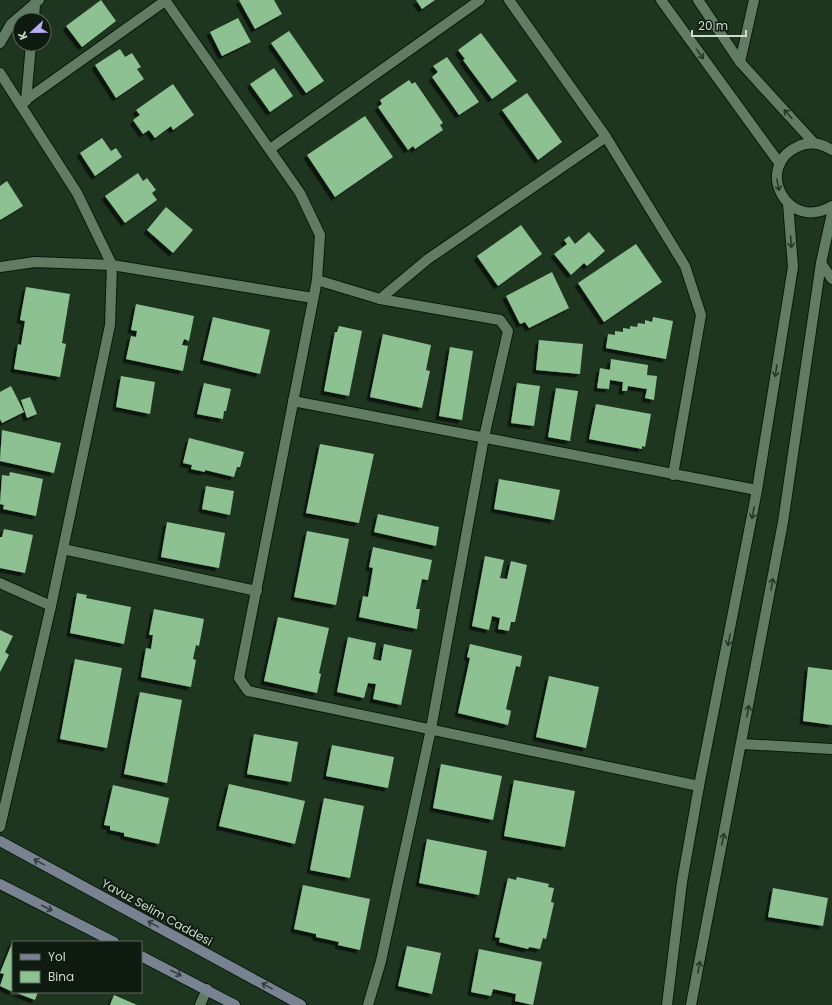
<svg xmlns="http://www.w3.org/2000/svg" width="832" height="1005" viewBox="0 0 832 1005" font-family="Poppins,sans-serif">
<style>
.building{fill:#8ec192;filter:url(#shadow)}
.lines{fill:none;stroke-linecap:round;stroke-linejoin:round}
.street-casing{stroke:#061c09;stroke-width:12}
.secondary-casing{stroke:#061c09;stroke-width:12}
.street{stroke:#627c64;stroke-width:10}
.secondary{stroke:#788291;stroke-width:10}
.oneway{stroke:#283729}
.oneway2{stroke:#343e3d}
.labels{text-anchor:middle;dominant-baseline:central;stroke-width:4;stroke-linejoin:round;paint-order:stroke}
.street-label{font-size:12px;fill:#cddbce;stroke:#0f1a10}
</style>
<defs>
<filter id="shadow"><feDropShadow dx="-3.5" dy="3.5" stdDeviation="0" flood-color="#0009"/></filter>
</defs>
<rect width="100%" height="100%" fill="#1e3520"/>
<g class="building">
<polygon points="101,0 116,21 82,47 66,26"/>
<polygon points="239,0 274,0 282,14 255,29"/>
<polygon points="416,0 435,0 422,9"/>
<polygon points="238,18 251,42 222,56 210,32"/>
<polygon points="289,31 324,81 306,93 271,43"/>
<polygon points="481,33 517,81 492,99 463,60 465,59 458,50"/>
<polygon points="120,49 125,57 132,53 141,67 137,69 144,79 116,98 95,65"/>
<polygon points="447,57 479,102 459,115 432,77 438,72 433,66"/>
<polygon points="274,68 293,96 270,112 250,84"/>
<polygon points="409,80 412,84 415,82 443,123 440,125 443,130 415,149 413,146 408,150 378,107 382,104 380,100"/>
<polygon points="173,84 194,115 173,130 171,126 155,138 149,130 143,134 133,120 140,115 136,110"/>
<polygon points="527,93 562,142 538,160 502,110"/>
<polygon points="365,116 393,157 335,197 307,155"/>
<polygon points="102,138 111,151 116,148 122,157 95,176 80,153"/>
<polygon points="138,173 143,181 147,178 156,190 152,193 157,200 125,223 105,196"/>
<polygon points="7,181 23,206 0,220 0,186"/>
<polygon points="166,207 193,230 173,253 147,230"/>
<polygon points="521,225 542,254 498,286 477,256"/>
<polygon points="589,232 605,251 587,266 584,263 571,275 554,254 567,244 564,240 569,236 575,244"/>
<polygon points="636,244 662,282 604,322 578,283"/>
<polygon points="552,272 569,308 529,328 525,322 520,324 506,296"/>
<polygon points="26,287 70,294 62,343 66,344 60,377 14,369 18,344 21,345 25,321 20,320"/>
<polygon points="136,304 194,316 189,341 184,339 182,345 188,346 183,371 126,359 131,336 136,337 137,331 131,330"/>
<polygon points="213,317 270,330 260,374 203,360"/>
<polygon points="653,317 673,321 666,359 606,348 608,334 615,335 615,331 623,332 623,328 630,329 630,326 637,327 638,323 645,324 645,320 652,322"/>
<polygon points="339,326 362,331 349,396 324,391 335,332 337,332"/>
<polygon points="383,334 431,345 426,370 430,371 422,408 370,397"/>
<polygon points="539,340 583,344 580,374 536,370"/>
<polygon points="450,347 473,351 462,420 439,416"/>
<polygon points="611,359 648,365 647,375 657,376 654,400 645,398 647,389 628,386 627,391 622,391 623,382 610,380 609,389 597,388 600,368 610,370"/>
<polygon points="121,376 155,382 150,414 116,407"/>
<polygon points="204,383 231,389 226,411 224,411 223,419 197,414"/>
<polygon points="517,383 540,386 534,426 511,423"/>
<polygon points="11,386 24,412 2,423 0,419 0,392"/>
<polygon points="556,388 578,391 570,441 548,437"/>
<polygon points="30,397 37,414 27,418 21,400"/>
<polygon points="596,404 651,414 645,447 642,446 642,449 589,439"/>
<polygon points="2,430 61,443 54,473 0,461"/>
<polygon points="189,438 244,452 240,467 237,467 234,477 205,470 205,472 191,469 192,465 183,463"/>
<polygon points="320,444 374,454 359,523 306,513"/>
<polygon points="10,472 43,479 36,516 3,509 4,505 0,504 2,475 9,476"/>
<polygon points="499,479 560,490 554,520 494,509"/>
<polygon points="206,486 234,491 230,515 202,509"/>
<polygon points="378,514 439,527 436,546 374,532"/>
<polygon points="167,522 225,533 219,568 161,557"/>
<polygon points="4,529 33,535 25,573 0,568 0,537 2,537"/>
<polygon points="307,531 349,539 336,605 294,597"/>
<polygon points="373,547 432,560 428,580 422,579 416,609 420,609 417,629 359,617 363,596 368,597 373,568 369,567"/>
<polygon points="485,556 504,560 500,578 507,579 511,561 527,565 515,622 511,622 509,631 498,629 500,618 492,616 489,630 472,626"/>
<polygon points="77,593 87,595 86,598 131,607 124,644 70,633"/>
<polygon points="154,609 204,619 199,646 196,645 193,659 196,660 191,687 141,677 146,648 151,649 153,635 149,635"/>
<polygon points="278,617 329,628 319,673 321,674 317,693 264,681"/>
<polygon points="0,630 13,636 5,652 9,655 0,672"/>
<polygon points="348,637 376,643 373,659 381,661 384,644 412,650 401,705 373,699 376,684 368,683 364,698 337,692"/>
<polygon points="470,644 522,656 520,667 516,666 506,709 511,711 508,725 458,713 470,658 467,657"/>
<polygon points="75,659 122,668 107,748 60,739"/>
<polygon points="808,667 832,670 832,725 803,721"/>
<polygon points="549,676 599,687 586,748 536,737"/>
<polygon points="140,692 182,700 167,783 124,774"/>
<polygon points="254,734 298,742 291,782 247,774"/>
<polygon points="332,745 394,757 388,788 326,776"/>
<polygon points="441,764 502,776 493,820 433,808"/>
<polygon points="514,780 575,791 565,847 504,836"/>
<polygon points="229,784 305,801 295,844 219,826"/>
<polygon points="113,785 169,798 159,844 124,836 124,833 110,830 110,826 104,825"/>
<polygon points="324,798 364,806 350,878 310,870"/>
<polygon points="427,839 487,851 479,895 419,883"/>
<polygon points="517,877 549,884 548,887 554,888 551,902 554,903 546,939 543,938 540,949 529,947 528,949 499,942 500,938 495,937 508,878 516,880"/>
<polygon points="303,885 370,899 360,950 338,945 339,942 316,937 316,934 294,929"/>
<polygon points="773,888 828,898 823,926 768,917"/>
<polygon points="13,941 13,992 0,986 4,974 0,973"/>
<polygon points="407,946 441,953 432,994 398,986"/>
<polygon points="479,949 542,962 533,1005 515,1001 516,994 493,989 491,996 471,992"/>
<polygon points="14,992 38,992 35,1000"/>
<polygon points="114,995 137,1005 110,1005"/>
</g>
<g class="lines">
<defs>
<g id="street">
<polyline points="165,0 300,193 320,235 317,280 239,678 248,691 699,786"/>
<polyline points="509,0 606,137 685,266 701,315 673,475"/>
<polyline points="661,0 780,164"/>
<polyline points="698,0 740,62 814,143"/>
<polyline points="34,20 35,3"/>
<polyline points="0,43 11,24 39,0"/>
<polyline points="740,62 754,0"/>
<polyline points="0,73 77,193 112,265 110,325 51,606 0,827"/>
<polyline points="26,101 31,44"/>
<polyline points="20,104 165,1"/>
<polyline points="270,149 480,0"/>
<path d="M 832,150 C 821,143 809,141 797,147 C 754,167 787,233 832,206"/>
<polyline points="821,263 832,279"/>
<polyline points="0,267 35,262 112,265 313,298"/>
<polyline points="317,280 380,299 500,320 508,331 484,437 431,729 381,961 368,1005"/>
<polyline points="380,299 428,259 606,137"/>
<polyline points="293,401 757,490"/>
<polyline points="63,549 257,591"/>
<polyline points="0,583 51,606"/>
<polyline points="742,744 832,749"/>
<polyline points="200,1005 207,989"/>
<polyline points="667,1005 682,882 699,786 757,490 793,267 788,203"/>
<polyline points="691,1005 783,522 821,263 832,213"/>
</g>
<g id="secondary">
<polyline points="0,841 301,1005"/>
<polyline points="0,884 114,942"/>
<polyline points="141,956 235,1005"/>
</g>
</defs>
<use href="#street" class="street-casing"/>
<use href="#secondary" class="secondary-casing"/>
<use href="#street" class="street"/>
<use href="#secondary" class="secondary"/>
</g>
<defs><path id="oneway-shaft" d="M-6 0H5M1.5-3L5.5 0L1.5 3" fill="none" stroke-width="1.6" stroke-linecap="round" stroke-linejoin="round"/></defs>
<g class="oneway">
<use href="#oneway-shaft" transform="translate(700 54) rotate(54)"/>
<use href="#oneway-shaft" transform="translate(788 114) rotate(-132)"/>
<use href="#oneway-shaft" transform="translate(778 185) rotate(78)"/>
<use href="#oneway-shaft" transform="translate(791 242) rotate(86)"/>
<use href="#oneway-shaft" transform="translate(776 371) rotate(99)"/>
<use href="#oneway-shaft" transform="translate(753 513) rotate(101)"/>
<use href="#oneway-shaft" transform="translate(772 584) rotate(-80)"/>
<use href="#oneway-shaft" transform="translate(729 640) rotate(101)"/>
<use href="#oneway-shaft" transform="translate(748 711) rotate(-80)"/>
<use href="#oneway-shaft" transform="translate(723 839) rotate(-79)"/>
<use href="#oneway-shaft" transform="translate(699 967) rotate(-79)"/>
</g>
<g class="oneway2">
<use href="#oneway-shaft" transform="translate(39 862) rotate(-151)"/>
<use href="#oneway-shaft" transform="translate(47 908) rotate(27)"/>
<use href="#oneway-shaft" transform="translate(153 924) rotate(-151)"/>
<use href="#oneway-shaft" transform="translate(176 973) rotate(27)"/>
<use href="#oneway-shaft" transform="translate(267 986) rotate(-151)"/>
</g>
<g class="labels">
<g class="street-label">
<text transform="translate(157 912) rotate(29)">Yavuz Selim Caddesi</text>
</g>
</g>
<rect x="12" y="941" width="130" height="52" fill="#0f1a10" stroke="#5b675c"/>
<rect x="20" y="954" width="20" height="6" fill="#788291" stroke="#5b675c"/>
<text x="48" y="961" font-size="12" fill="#cddbce">Yol</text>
<rect x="20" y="971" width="20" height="12" fill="#8ec192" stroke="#5b675c"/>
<text x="48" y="981" font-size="12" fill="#cddbce">Bina</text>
<g transform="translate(32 32) rotate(248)"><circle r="19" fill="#0f1a10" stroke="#5b675c"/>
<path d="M0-3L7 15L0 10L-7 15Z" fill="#bbaaf6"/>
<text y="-6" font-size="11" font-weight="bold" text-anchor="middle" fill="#cddbce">K</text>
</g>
<path d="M692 30v6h54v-6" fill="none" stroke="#cddbce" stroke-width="2"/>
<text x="698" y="30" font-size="12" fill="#cddbce" stroke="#0f1a10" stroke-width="3" paint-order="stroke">20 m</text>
</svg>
